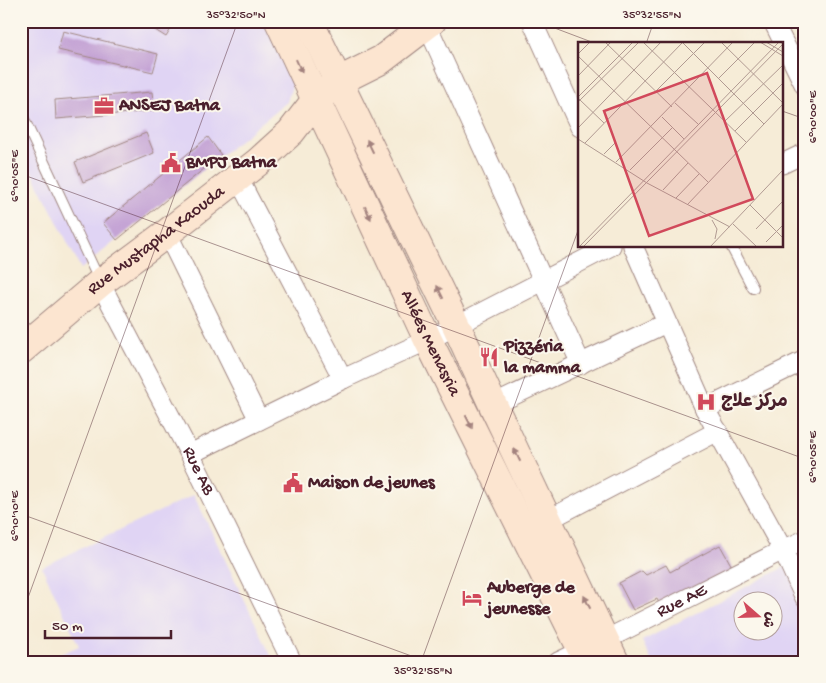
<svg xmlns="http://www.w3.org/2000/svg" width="826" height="683" viewBox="0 0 826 683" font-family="'Gochi Hand','Playpen Sans Arabic',sans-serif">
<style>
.built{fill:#e0d4f4;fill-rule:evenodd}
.building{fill:#c5a4d5}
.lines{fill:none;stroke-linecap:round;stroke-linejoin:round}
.lane-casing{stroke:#a08681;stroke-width:12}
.street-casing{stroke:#a08681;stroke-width:21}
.secondary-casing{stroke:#a08681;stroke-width:30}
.lane{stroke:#fff;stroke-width:10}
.street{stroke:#fff;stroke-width:19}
.secondary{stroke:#fce5d0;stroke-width:28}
.oneway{fill:#a3827e}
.ticks{fill:none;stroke:#4a1f2b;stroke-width:1;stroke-opacity:0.45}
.labels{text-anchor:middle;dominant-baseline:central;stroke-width:4;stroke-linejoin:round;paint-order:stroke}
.poi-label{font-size:18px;font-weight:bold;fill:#4a1f2b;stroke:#fbf7ec;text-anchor:start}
.street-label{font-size:18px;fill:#4a1f2b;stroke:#fbf7ec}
.inset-road{fill:none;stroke:#b19a92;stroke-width:1}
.view{fill:#d1495b;fill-opacity:0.15;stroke:#d1495b;stroke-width:2.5}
.inset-edge{fill:none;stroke:#4a1f2b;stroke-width:2.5}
.neatline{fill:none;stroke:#4a1f2b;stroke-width:2}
.ticks-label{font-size:12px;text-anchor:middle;fill:#4a1f2b}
</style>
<rect width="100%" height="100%" fill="#fbf7ec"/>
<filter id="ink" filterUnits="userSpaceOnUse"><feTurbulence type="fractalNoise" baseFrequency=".02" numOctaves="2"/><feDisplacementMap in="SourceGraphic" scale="10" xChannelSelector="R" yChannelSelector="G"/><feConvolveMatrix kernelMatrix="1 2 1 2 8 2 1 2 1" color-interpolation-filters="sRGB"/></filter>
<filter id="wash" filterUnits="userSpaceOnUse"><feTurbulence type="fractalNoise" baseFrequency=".0096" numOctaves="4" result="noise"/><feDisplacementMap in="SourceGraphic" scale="20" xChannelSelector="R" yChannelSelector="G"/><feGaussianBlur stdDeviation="1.12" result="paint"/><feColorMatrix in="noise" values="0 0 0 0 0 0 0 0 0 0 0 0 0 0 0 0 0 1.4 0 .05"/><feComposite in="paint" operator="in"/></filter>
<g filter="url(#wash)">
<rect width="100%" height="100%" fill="#f6ecd7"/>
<g class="built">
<polygon points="21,21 268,21 294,79 287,102 81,269 21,150"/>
<polygon points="194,495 274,662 42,662 79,646 42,567"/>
<path d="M 794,562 L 805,585 L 805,662 L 652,662 L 642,641 ZM 744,600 L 774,600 L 774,630 L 744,630 Z"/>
</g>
<g id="blocks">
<g class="building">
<polygon points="141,21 176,21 166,37"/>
<polygon points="63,31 158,54 153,72 58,50"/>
<polygon points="152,92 154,111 56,119 55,100"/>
<polygon points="146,133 154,153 83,182 75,162"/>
<polygon points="208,137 221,155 117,240 103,223"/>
<polygon points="720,545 735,572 662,609 657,599 633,610 619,583 642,571 646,575 666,565 670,572"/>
</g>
</g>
</g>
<g filter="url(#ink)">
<use href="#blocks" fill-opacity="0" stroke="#a08681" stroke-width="1"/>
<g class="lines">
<defs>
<g id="lane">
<polyline points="21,113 100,282"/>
<polyline points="731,246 753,288"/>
</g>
<g id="street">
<polyline points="532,21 580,127"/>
<polyline points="773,21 805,86"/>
<polyline points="427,25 581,364"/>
<polyline points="782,164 805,153"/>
<polyline points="238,178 343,379"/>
<polyline points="167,233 259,420"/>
<polyline points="633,246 705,409 783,550 805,598"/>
<path id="s1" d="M 100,283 L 190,454 L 292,662"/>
<polyline points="493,405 666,323"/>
<polyline points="705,409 805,360"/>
<polyline points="190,454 343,379 428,340 611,246"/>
<polyline points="548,520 718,431"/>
<path id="s2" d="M 558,662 L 605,640 L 783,550 L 805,540"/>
</g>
<g id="secondary">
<path id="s3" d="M 279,21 L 428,340 L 588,662"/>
<polyline points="309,21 456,325 493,405 615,662"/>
<path id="s4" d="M 21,350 L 100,283 L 167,233 L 258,162 L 291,132 L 315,101 L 339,81 L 381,60 L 432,21"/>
</g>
</defs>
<use href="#lane" class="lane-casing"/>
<use href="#street" class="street-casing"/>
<use href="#secondary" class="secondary-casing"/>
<use href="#lane" class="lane"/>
<use href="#street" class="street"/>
<use href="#secondary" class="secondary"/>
</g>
<defs><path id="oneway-solid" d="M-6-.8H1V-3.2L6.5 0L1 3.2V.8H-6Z" transform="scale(1.25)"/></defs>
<g class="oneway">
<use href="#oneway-solid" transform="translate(299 66) rotate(66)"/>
<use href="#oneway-solid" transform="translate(370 146) rotate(-116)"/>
<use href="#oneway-solid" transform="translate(368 213) rotate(65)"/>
<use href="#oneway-solid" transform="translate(440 292) rotate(-116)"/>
<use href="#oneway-solid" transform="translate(469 422) rotate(63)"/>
<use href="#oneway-solid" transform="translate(517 455) rotate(-116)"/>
<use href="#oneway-solid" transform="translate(587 602) rotate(-116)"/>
</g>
</g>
<path class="ticks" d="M 536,21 L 597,44M 646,44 L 654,21M 782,111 L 805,119M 21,174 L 805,459M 21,514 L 428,662M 21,617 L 238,21M 421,662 L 580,225"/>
<defs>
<symbol id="office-bare" viewBox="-9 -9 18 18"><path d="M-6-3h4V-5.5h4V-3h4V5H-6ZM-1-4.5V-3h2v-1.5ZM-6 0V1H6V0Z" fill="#d1495b" stroke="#fbf7ec" stroke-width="2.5" paint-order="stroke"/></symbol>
<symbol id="civic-bare" viewBox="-9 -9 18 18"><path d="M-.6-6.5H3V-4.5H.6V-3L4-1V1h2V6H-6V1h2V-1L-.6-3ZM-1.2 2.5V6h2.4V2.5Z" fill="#d1495b" stroke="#fbf7ec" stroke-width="2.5" paint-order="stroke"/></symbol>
<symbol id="restaurant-bare" viewBox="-9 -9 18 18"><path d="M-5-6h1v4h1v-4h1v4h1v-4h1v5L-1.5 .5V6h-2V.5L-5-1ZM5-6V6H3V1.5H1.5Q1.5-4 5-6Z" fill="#d1495b" stroke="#fbf7ec" stroke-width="2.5" paint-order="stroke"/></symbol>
<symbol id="hospital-bare" viewBox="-9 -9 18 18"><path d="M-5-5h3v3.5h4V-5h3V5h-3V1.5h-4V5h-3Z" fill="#d1495b" stroke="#fbf7ec" stroke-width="2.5" paint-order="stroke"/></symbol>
<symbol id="hotel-bare" viewBox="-9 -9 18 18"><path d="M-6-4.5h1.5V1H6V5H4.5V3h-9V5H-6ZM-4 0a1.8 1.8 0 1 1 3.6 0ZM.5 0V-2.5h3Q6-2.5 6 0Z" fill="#d1495b" stroke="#fbf7ec" stroke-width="2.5" paint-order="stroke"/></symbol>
</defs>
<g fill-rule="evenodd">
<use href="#office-bare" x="90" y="92" width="28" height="28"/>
<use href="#civic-bare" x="157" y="149" width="28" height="28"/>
<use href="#restaurant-bare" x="475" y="343" width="28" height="28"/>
<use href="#hospital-bare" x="692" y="388" width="28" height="28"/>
<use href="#civic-bare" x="279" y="469" width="28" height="28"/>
<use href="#hotel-bare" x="458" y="584" width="28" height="28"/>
</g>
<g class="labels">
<g class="poi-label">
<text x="119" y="106">ANSEJ Batna</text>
<text x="186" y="163">BMPJ Batna</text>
<text x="504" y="347">Pizzéria<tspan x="504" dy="21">la mamma</tspan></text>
<text x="721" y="402">مركز علاج</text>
<text x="308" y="483">Maison de jeunes</text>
<text x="487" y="588">Auberge de<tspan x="487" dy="21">jeunesse</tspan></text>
</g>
<g class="street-label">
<text stroke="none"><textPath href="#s4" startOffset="174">Rue Mustapha Kaouda</textPath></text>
<text stroke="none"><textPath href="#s3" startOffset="356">Allées Menasria</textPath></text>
<text stroke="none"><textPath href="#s1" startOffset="212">Rue AB</textPath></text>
<text stroke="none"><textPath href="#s2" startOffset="138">Rue AE</textPath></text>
</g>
</g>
<g transform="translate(578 42)">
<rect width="205" height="205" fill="#f6ecd7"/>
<path class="inset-road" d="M 27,0 L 94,65M 65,0 L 168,100M 104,0 L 186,82M 143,0 L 205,61M 182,0 L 205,14M 188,0 L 205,10M 0,12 L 12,0M 0,14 L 130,140M 0,34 L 33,0M 141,36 L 177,0M 78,49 L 127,0M 0,55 L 55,0M 1,57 L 26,81M 0,60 L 61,0M 97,61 L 120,82M 84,75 L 106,97M 147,79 L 205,23M 0,86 L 83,0M 157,89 L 205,41M 0,97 L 69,141 L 152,185M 7,101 L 105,0M 26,112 L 38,100M 38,120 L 155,0M 52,128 L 94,86M 85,148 L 110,121M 98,156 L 121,132M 109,163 L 205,62M 172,163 L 205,196M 134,178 L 139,187 L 137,197M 155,182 L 179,205M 178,187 L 205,159M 188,200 L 205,183M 1,205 L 201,0M 5,205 L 205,2M 132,205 L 205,128"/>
<path class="view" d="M 129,31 L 175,157 L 71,194 L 26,69 Z"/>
<rect width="205" height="205" class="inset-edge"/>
</g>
<rect width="826" height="683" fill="none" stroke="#fbf7ec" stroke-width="55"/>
<g transform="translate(758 616) rotate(110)"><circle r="24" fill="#fbf7ec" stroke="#b4a19f"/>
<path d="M0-4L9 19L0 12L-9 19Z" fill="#d1495b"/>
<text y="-8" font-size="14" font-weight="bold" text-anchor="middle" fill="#4a1f2b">ش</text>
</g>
<path d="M45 630v8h126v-8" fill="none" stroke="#4a1f2b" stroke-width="2.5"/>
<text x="52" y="630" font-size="15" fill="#4a1f2b" stroke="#fbf7ec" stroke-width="4" paint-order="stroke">50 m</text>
<rect x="28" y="28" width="770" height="628" class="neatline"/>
<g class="ticks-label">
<text x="236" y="18">35°32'50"N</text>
<text x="652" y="18">35°32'55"N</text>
<text transform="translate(812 117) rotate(-90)" y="4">6°10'00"E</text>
<text transform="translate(14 176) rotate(-90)" y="4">6°10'05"E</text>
<text transform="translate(812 457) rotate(-90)" y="4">6°10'05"E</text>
<text transform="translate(14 516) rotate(-90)" y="4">6°10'10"E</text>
<text x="423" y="674">35°32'55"N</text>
</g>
</svg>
